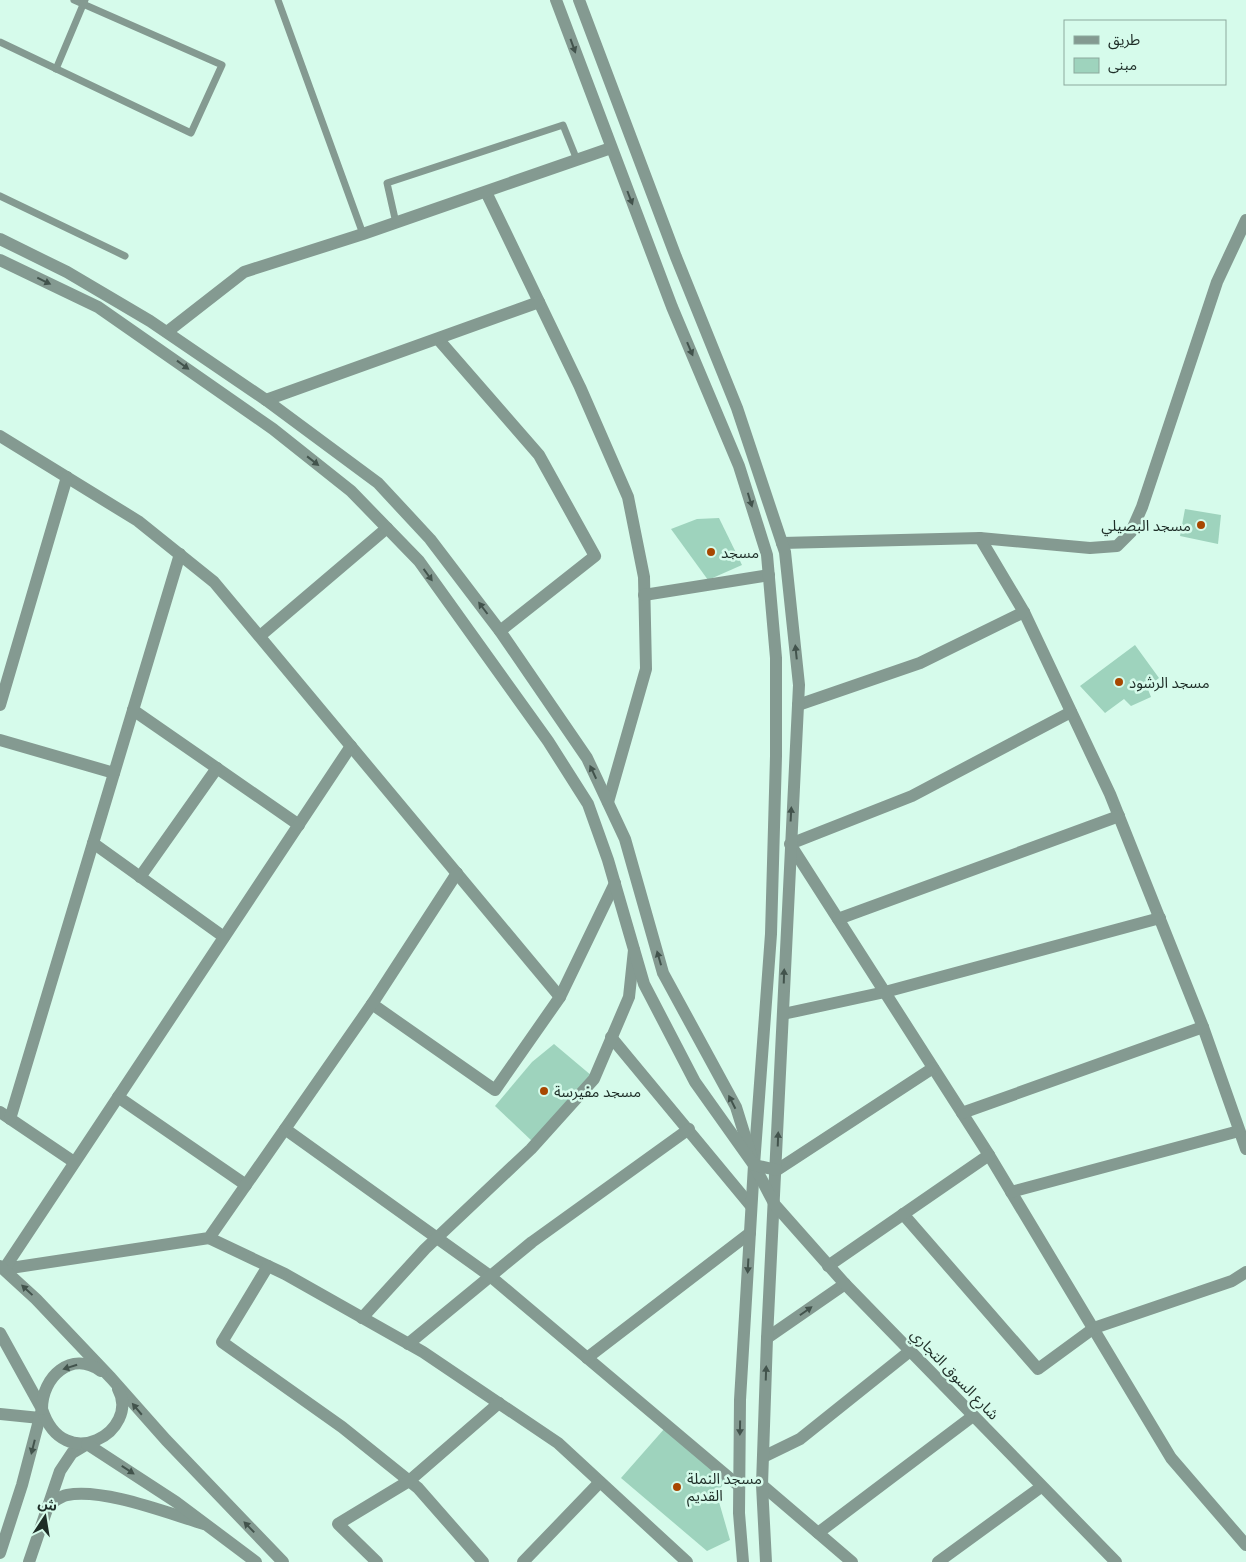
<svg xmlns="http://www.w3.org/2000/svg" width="1246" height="1562" viewBox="0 0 1246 1562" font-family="'IBM Plex Sans','Noto Sans Arabic',sans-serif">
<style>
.building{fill:#9ed3bd}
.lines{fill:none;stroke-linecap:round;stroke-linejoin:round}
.service{stroke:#849a91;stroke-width:7}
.minor{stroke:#849a91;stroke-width:12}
.tertiary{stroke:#849a91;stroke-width:12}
.oneway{fill:#42534c}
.poi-dot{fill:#a84700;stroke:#d6fbeb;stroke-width:2}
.labels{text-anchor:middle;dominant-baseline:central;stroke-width:5;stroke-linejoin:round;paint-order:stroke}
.poi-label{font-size:15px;fill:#1e2d27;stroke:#d6fbeb;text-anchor:start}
.street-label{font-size:15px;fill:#1e2d27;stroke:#d6fbeb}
</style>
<rect width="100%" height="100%" fill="#d6fbeb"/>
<g class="building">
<polygon points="1185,509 1221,515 1218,544 1180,536"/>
<polygon points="719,518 742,565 708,580 671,529 697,519"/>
<polygon points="1135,645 1159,678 1147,687 1151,697 1131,706 1124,699 1105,713 1080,686"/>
<polygon points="554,1044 592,1076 534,1143 495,1106 532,1062"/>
<polygon points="665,1428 725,1480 717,1495 730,1540 707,1551 621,1478"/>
</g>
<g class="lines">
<g class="service">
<polyline points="278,0 363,234"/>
<polyline points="0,42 191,133 222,65 74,0"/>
<polyline points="56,69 85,0"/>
<polyline points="0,196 125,256"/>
<polyline points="396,223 387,183 563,125 577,160"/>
</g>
<g class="minor">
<polyline points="486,192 580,387 628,497 644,577 646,669 608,802"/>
<polyline points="167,332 244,272 363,234 611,148"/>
<polyline points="438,339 539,455 595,556 500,631"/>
<polyline points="266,400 539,302"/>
<polyline points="0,436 138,521 214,582 560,997"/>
<polyline points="980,538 1024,612 1110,794 1203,1027 1246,1149"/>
<polyline points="782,543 980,538 1090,548 1117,546 1131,532 1142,507 1217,282 1246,220"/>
<polyline points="644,595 769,575"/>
<polyline points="260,636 387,528"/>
<polyline points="0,705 67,477"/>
<polyline points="798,705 920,663 1024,612"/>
<polyline points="133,710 299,825"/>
<polyline points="1071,712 912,796 790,844 989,1155 1171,1458 1246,1545"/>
<polyline points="0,740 114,773"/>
<polyline points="93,843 224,937"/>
<polyline points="140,877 217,768"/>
<polyline points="838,919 1119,816"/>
<polyline points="372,1004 495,1090 560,997 615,883"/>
<polyline points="783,1014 885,992 1160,918"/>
<polyline points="611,1037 751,1206"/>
<polyline points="118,1097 246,1185"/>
<polyline points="0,1112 74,1162"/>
<polyline points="962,1113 1203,1027"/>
<polyline points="10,1119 180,554"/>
<polyline points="285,1129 490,1276 739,1486"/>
<polyline points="777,1170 933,1068"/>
<polyline points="1011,1192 1239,1131"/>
<polyline points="903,1214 1038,1369 1094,1328 1232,1281 1246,1272"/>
<polyline points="209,1238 285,1274 423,1352 558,1443 687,1562"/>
<polyline points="268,1266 222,1342 342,1427 418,1488 483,1562"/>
<polyline points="828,1266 989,1155"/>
<polyline points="4,1269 209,1238 372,1004 457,873"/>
<polyline points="4,1269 351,746"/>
<polyline points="362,1318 425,1249 531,1149 594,1079 629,997 634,950"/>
<polyline points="767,1338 845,1284"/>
<polyline points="408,1344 532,1242 689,1129"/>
<polyline points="587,1358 750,1233"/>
<polyline points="0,1414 40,1418"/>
<polyline points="763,1457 800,1439 910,1351"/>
<polyline points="762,1485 852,1562"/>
<path d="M 50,1504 C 55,1501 61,1496 67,1495 C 104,1488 167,1513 204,1524"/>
<polyline points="818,1533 973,1416"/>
<polyline points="0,1553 22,1485 42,1409"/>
<polyline points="29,1562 60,1471 72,1453 87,1444"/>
<polyline points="377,1562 338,1524 409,1481 499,1403"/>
<polyline points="523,1562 600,1482"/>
<polyline points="938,1562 1041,1487"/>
</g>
<g class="tertiary">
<polyline points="556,0 672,307 739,466 767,555 776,658 776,756 771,934 754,1165 740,1400 739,1513 743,1562"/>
<polyline points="579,0 676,257 737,408 785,552 799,685 767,1338 762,1485 766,1562"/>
<polyline points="0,239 67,272 150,321 266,400 378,483 430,539 500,631 587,758 625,839 663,973 736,1107 754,1165 775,1205 845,1284 1116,1562"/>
<polyline points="0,260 98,307 273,429 351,491 419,561 548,741 588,804 608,860 644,984 695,1082 754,1165 777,1170"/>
<polyline points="0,1266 36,1299 111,1378 166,1440 283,1562"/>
<path d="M 0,1333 L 42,1409 C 64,1477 141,1430 118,1389"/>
<path d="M 42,1409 C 42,1377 71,1350 101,1371"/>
<polyline points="87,1444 176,1502 256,1562"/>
</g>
</g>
<defs><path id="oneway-solid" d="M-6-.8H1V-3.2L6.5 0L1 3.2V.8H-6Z" transform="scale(1.25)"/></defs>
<g class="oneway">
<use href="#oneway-solid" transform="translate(573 46) rotate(70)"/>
<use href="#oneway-solid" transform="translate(630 198) rotate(69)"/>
<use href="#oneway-solid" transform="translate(44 281) rotate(26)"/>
<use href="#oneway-solid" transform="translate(690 349) rotate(67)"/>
<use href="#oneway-solid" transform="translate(183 365) rotate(36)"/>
<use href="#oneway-solid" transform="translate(313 461) rotate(38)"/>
<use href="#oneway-solid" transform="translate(750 500) rotate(73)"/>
<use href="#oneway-solid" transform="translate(428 575) rotate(54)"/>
<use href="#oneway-solid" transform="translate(483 608) rotate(-127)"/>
<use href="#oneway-solid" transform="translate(796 652) rotate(-96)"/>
<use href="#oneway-solid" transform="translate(593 772) rotate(-115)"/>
<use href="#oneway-solid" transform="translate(791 814) rotate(-87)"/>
<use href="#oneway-solid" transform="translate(659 958) rotate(-106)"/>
<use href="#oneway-solid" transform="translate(784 976) rotate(-88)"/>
<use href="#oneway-solid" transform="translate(732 1102) rotate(-117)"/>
<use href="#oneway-solid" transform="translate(778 1139) rotate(-88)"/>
<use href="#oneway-solid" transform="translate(748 1266) rotate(93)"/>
<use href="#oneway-solid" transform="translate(27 1290) rotate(-137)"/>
<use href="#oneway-solid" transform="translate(806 1311) rotate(-35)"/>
<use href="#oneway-solid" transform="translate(70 1367) rotate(162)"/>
<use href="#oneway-solid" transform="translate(766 1373) rotate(-88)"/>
<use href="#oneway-solid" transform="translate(137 1409) rotate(-130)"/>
<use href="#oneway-solid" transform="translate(740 1428) rotate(91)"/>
<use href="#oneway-solid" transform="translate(33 1447) rotate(104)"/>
<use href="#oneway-solid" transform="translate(128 1470) rotate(33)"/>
<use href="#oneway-solid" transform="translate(249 1527) rotate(-134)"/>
</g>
<g class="poi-dot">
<circle cx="1201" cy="525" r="5"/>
<circle cx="711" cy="552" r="5"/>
<circle cx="1119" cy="682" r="5"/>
<circle cx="544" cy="1091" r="5"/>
<circle cx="677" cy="1487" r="5"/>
</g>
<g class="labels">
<g class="poi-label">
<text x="1191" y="525" text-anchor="end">مسجد البصيلي</text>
<text x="721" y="552">مسجد</text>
<text x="1129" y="682">مسجد الرشود</text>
<text x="554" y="1091">مسجد مفيرسة</text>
<text x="687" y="1478">مسجد النملة<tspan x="687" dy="17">القديم</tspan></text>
</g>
<g class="street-label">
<text transform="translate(955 1374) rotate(46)">شارع السوق التجاري</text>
</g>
</g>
<rect x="1064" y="20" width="162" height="65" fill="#d6fbeb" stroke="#8ca99d"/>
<rect x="1074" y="36" width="25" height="8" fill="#849a91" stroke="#8ca99d"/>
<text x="1108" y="45" font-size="15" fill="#1e2d27">طريق</text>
<rect x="1074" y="58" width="25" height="15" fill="#9ed3bd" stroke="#8ca99d"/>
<text x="1108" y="70" font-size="15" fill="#1e2d27">مبنى</text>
<g transform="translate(45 1517) rotate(12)" stroke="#d6fbeb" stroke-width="4" paint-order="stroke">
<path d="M0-4L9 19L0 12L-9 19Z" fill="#1e2d27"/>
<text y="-8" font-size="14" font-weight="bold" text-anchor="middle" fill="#1e2d27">ش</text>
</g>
</svg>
